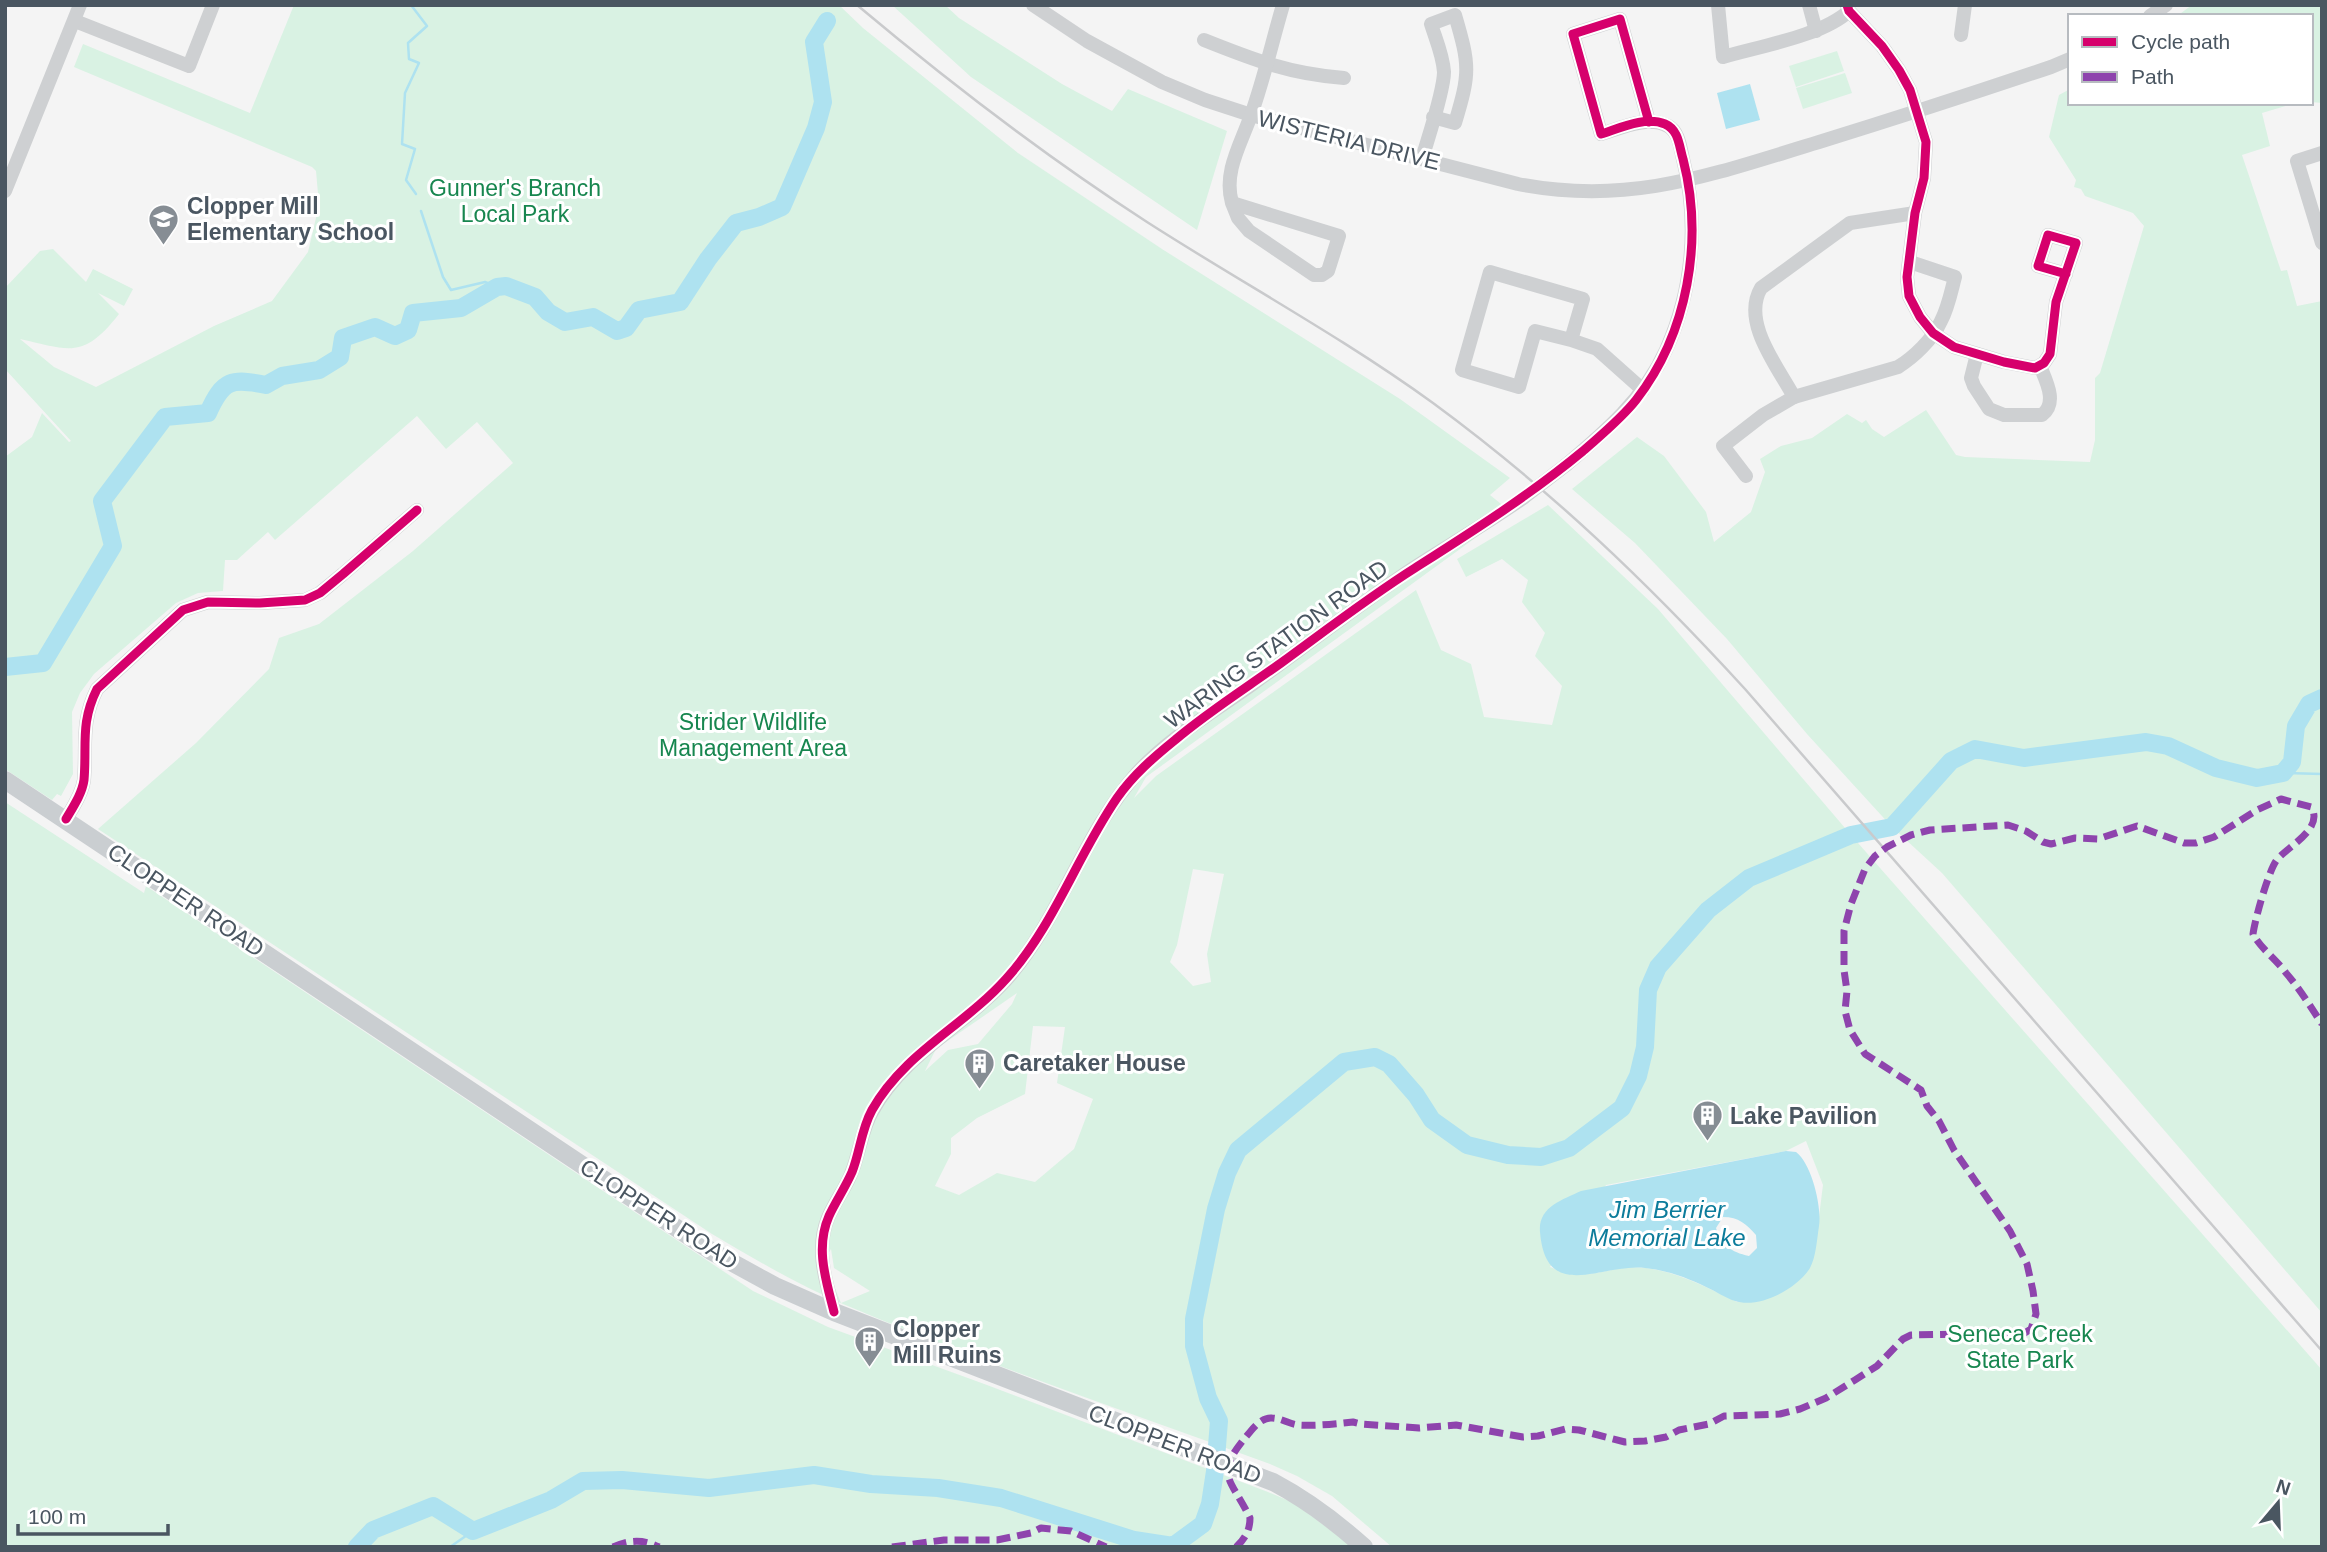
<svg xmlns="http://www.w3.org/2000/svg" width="2327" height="1552" viewBox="0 0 2327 1552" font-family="Arial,sans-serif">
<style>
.green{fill:#d9f2e3;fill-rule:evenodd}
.water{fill:#aee2f0;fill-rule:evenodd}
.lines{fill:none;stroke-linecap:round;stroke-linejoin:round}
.stream{stroke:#aee2f0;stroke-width:2.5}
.river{stroke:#aee2f0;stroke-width:18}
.minor{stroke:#ced0d2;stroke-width:14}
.major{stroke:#caced1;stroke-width:18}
.rail{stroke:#c9cacc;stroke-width:2.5}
.minor-bridge{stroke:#ced0d2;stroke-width:14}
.quiet{stroke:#8e44ad;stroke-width:7;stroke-dasharray:14 7;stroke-linecap:butt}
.cycleway-casing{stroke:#fff;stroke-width:13}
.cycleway{stroke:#d6006c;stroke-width:9}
.labels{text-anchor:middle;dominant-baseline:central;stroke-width:6;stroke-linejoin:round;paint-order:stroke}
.street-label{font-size:23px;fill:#4a5661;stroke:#fff}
.park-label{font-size:23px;fill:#17864f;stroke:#fff}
.poi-label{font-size:23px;font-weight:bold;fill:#4a5661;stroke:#fff;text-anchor:start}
.water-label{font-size:24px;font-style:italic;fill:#0c7c9b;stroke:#fff}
</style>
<rect width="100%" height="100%" fill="#f4f4f4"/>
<g class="green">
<path d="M 294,5 L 839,5 L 863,28 L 1018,153 L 1162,249 L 1400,399 L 1510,478 L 1490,495 L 1511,512 L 1146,777 L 1134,798 L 1156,776 L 1416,590 L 1441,650 L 1471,664 L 1484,717 L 1552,725 L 1562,686 L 1535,656 L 1545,633 L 1522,602 L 1528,580 L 1502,559 L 1466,577 L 1457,559 L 1548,505 L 1658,609 L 1851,835 L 2322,1370 L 2322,1547 L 1392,1547 L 1332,1496 L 1297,1476 L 1270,1464 C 1128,1412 983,1363 843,1304 C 797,1284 754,1259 712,1234 L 98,829 L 196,743 L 269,669 L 279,638 L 319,624 L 413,551 L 513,463 L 477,422 L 446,449 L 417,416 L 275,540 L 268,532 L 237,560 L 225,560 L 223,591 L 198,593 L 176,603 L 94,674 L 80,693 L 72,712 L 73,774 L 61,796 L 57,794 L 52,800 L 5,769 L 5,457 L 32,437 L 42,413 L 69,442 L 71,441 L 5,369 L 5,288 L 40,251 L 53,249 L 86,282 L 93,269 L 133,289 L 124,306 L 98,293 L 119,314 C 83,360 70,350 20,339 L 54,367 L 96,387 L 214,326 L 272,301 L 308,252 L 319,205 L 316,171 L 312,167 L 74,67 L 83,44 L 250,113 ZM 1193,869 L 1224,874 L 1207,954 L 1211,982 L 1193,986 L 1170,962 L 1177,945 ZM 1017,993 L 1012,1004 L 978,1044 L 948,1050 L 925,1071 L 936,1049 ZM 1033,1026 L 1065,1027 L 1057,1083 L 1093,1099 L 1074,1149 L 1035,1182 L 997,1173 L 959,1195 L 935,1186 L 951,1154 L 951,1138 L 977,1118 L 1025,1094 ZM 1806,1141 L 1823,1185 L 1815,1248 L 1737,1302 C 1708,1288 1678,1272 1646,1268 C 1608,1263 1592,1285 1550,1267 L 1606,1185 L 1786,1151 ZM 831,1249 L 834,1268 L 870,1291 L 841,1303 L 824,1261 Z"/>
<polygon points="892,5 945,5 959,18 1062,84 1112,111 1128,89 1227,131 1197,230 971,77"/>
<polygon points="2192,5 2322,5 2322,103 2311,102 2311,16 2177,16"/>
<polygon points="1837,51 1844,71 1796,87 1789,66"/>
<polygon points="1845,73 1852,93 1803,109 1796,88"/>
<polygon points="2070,89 2070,103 2296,103 2262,113 2270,146 2242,155 2281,271 2287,270 2297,306 2322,301 2322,1313 1942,873 1892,827 1807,734 1727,639 1635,543 1572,489 1637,437 1664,456 1706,512 1714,542 1751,512 1765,472 1760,459 1781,446 1812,438 1847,414 1862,423 1866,420 1872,429 1884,437 1926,410 1956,455 1965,457 2090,462 2095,440 2095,378 2100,373 2144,226 2133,213 2085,196 2081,189 2074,187 2076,180 2049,137 2059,95"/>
<polygon points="5,802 144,893 146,886 753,1291 828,1327 987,1385 1268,1492 1294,1503 1353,1547 5,1547"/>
</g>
<g class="water">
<polygon points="1750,84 1760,120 1726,129 1717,93"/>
<path d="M 1786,1151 L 1796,1152 C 1812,1164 1822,1208 1819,1226 C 1817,1239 1816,1257 1810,1268 C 1797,1289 1759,1309 1735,1301 C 1725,1298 1716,1291 1706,1287 C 1688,1278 1666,1270 1645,1268 C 1602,1263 1546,1304 1540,1232 C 1538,1207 1562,1200 1581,1191 ZM 1723,1217 C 1739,1217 1746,1224 1756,1235 L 1757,1248 L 1749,1256 C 1731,1252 1721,1245 1716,1228 Z"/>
</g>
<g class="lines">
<g class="stream">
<polyline points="411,5 427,26 408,43 409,59 419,63 405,93 402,144 415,149 406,180 416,194"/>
<polyline points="421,211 443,277 451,290 485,282 497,287"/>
<polyline points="2283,773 2322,774"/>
<polyline points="450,1547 473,1531"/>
</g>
<g class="river">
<path d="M 5,667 L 43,663 L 113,546 L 102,501 L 165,417 L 208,413 C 223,379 232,378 266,385 L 282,376 L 319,370 L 340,357 L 343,338 L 375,327 L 395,336 L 408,330 L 413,313 L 461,308 L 497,287 L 506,286 L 535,297 L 548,312 L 565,322 L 593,317 L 617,331 L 626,328 L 639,310 L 680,302 L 708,259 L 736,223 L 759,217 L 782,207 L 816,128 L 823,102 L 814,42 L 827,21"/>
<polyline points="357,1547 373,1530 433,1506 473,1531 551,1500 583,1481 622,1480 709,1488 814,1475 871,1484 938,1488 1001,1498 1134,1540 1173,1546 1203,1524 1210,1504 1215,1471 1219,1421 1208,1398 1194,1346 1194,1319 1216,1209 1227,1173 1238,1150 1344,1062 1375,1057 1389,1064 1416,1095 1432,1120 1467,1145 1508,1155 1541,1157 1569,1148 1622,1108 1638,1076 1645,1047 1648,990 1658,967 1708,910 1749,878 1851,835 1892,827 1951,761 1975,749 2024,758 2146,742 2168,746 2216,768 2257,778 2283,773 2292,762 2296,726 2309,704 2322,698"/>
</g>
<g class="minor">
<path d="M 1033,5 L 1087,41 L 1162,82 L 1205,100 L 1251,115 L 1518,184 C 1631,206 1713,174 1819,142 C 1897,118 1974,93 2051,67 L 2070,59"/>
<path d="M 1718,5 L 1723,57 C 1760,46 1822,36 1849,11"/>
<polyline points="1809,5 1816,31"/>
<polyline points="1847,5 1849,11 1882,46 1899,70 1910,90 1926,142 1924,178 1915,213 1907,277 1909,296 1920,317 1933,333 1954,347 2004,362 2035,368 2044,363 2050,354 2056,302 2076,243 2048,235 2038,266 2066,274"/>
<polyline points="2150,16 2166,5"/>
<polyline points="75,21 189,66 213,5"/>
<polyline points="1961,35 1965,5"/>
<path d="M 1204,40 C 1254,60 1290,74 1344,78"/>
<polyline points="2322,153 2297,161 2322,243"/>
<path d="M 1422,159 C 1428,138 1444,91 1444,72 C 1443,55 1436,40 1431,24 L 1455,15 C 1470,66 1470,73 1455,123 L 1433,117"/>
<polyline points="5,191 80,5"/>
<path d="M 1232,203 L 1238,218 L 1249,231 L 1314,275 L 1322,275 L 1328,271 L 1339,236 L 1232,203 C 1223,172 1241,144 1251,115 C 1264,79 1272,42 1283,5"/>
<polyline points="1571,340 1535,331 1519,387 1462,370 1490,272 1583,299 1571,340 1597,349 1643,390"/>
<path d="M 1977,354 L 1971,378 L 1974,386 L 1989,409 L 2004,415 L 2042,415 C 2058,403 2046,381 2040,366"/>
<path d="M 1794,397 C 1778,367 1741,322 1761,288 L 1850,223 L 1915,213"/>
<path d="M 1566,465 C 1605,432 1644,399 1666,350 C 1693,290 1699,222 1683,159 C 1680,147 1679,132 1668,126 C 1648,115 1621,128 1601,134 L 1573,34 L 1620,19 L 1649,122"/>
<path d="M 1746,476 L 1723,446 L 1763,415 L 1794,397 L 1898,367 C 1914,357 1933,339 1941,321 C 1948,308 1951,292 1955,277 L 1910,262"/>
<path d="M 66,819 C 73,807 82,794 84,780 C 87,745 80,723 97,689 L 183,610 L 208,602 L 260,603 L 305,600 L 320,593 L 343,574 L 417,510"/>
<path d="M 834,1312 C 826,1282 815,1249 828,1218 C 834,1203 845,1189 851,1174 C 860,1153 861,1130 873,1110 C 904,1054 963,1027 1005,981 C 1061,919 1082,834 1138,772 C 1170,737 1215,711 1254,683 C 1305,646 1356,607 1409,571 C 1447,546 1486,524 1523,498"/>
</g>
<path class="major" d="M 5,780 L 711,1251 L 775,1286 L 834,1312 L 1273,1482 C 1307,1500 1335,1521 1364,1547"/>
<path class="rail" d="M 857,5 C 950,83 1045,156 1147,222 C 1242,283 1342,337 1433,403 C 1550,489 1647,582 1745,689 L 2322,1351"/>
<polyline class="minor-bridge" points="1523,498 1566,465"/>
<g class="quiet">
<path d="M 613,1547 C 629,1540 643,1539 659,1547"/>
<polyline points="892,1547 944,1540 997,1540 1031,1533 1041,1528 1071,1531 1106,1547"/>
<path d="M 1236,1547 C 1245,1539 1250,1530 1250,1518 C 1230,1476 1212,1476 1250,1432 C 1255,1426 1263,1417 1272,1418 C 1281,1418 1289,1424 1298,1425 C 1316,1426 1335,1424 1353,1422 L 1361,1424 L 1419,1428 L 1456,1425 L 1523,1437 L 1538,1436 L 1565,1429 L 1579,1430 L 1625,1442 L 1645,1441 L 1666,1437 L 1679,1430 L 1709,1424 L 1724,1416 L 1780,1414 L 1800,1409 L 1826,1398 L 1855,1380 L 1877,1366 L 1903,1339 L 1911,1335 L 1962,1334 L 1983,1331 L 2013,1335 L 2023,1334 L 2031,1329 L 2036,1314 L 2033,1291 L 2027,1264 L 2010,1231 L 1954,1150 L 1939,1121 L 1927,1106 L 1921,1090 L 1865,1054 L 1850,1030 L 1845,1011 L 1847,991 L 1844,970 L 1844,931 L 1851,904 L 1865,869 L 1875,856 L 1887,847 L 1911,835 L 1930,830 L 2008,825 L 2026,831 L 2043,842 L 2051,844 L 2075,838 L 2098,839 L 2137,826 L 2184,843 L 2196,843 L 2214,837 L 2257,810 L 2281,799 L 2311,807 C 2325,829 2286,847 2276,861 C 2268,873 2255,919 2253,934 C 2261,949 2276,959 2286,973 C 2300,989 2310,1006 2322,1024"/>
</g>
<defs>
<g id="cycleway">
<polyline points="1847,5 1849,11 1882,46 1899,70 1910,90 1926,142 1924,178 1915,213 1907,277 1909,296 1920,317 1933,333 1954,347 2004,362 2035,368 2044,363 2050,354 2056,302 2076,243 2048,235 2038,266 2066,274"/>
<path d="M 66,819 C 73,807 82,794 84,780 C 87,745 80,723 97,689 L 183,610 L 208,602 L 260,603 L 305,600 L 320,593 L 343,574 L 417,510"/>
<path d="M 834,1312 C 826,1280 815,1248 829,1216 C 836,1201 845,1188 852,1172 C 860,1152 861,1130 872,1110 C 904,1053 964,1026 1006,979 C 1054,926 1077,856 1117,798 C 1133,775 1154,757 1175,740 C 1208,712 1246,688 1281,663 C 1325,631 1369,597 1415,568 C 1473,531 1530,495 1583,451 C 1601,435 1621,419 1636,400 C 1688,333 1704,240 1683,159 C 1679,146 1679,130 1665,124 C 1645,116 1620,128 1601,134 L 1573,34 L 1620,19 L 1649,122"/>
</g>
</defs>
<use href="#cycleway" class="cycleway-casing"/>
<use href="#cycleway" class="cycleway"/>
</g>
<defs>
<symbol id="school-pin" viewBox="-11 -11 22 30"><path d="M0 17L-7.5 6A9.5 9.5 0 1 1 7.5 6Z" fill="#868d94" stroke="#fff"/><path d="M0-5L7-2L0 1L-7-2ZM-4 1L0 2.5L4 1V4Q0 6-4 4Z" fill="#fff"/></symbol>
<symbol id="building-pin" viewBox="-11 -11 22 30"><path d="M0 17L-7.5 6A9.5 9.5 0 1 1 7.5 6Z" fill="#868d94" stroke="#fff"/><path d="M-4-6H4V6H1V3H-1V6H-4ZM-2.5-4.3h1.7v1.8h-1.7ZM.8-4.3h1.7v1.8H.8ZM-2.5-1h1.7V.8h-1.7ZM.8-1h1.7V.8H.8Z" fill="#fff"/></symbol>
</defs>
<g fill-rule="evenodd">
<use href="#school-pin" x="146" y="202" width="35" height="47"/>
<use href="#building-pin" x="962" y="1046" width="35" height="47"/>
<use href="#building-pin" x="1690" y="1098" width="35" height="47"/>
<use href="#building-pin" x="852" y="1324" width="35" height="47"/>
</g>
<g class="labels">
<g class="street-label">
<text transform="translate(1349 140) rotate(14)">WISTERIA DRIVE</text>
<text transform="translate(1276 644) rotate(-36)">WARING STATION ROAD</text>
<text transform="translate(186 900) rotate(34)">CLOPPER ROAD</text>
<text transform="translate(659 1214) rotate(33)">CLOPPER ROAD</text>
<text transform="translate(1175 1444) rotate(21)">CLOPPER ROAD</text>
</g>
<g class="park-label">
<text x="515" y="188">Gunner's Branch<tspan x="515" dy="26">Local Park</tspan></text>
<text x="753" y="722">Strider Wildlife<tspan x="753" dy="26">Management Area</tspan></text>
<text x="2020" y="1334">Seneca Creek<tspan x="2020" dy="26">State Park</tspan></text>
</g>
<g class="poi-label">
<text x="187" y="206">Clopper Mill<tspan x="187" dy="26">Elementary School</tspan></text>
<text x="1003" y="1063">Caretaker House</text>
<text x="1730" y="1116">Lake Pavilion</text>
<text x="893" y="1329">Clopper<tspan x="893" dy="26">Mill Ruins</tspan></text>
</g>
<g class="water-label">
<text x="1667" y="1209">Jim Berrier<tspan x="1667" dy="28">Memorial Lake</tspan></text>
</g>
</g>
<rect width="2327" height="1552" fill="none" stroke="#4a5661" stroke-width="14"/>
<rect x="2068" y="14" width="245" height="91" fill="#ffffff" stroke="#b7bbc0" stroke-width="2"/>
<rect x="2082" y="37" width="35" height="10" fill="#d6006c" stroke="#b7bbc0" stroke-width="2"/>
<text x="2131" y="49" font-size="21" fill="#4a5661">Cycle path</text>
<rect x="2082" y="72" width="35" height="10" fill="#8e44ad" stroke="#b7bbc0" stroke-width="2"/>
<text x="2131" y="84" font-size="21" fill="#4a5661">Path</text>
<g transform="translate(2278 1503) rotate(19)" stroke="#ffffff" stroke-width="5" paint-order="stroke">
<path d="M0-5L12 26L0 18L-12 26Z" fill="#4a5661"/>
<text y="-10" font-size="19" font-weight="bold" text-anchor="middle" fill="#4a5661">N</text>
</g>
<path d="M18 1524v10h150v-10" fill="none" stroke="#4a5661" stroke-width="3.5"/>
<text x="28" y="1524" font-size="21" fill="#4a5661" stroke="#ffffff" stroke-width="5" paint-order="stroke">100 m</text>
</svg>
